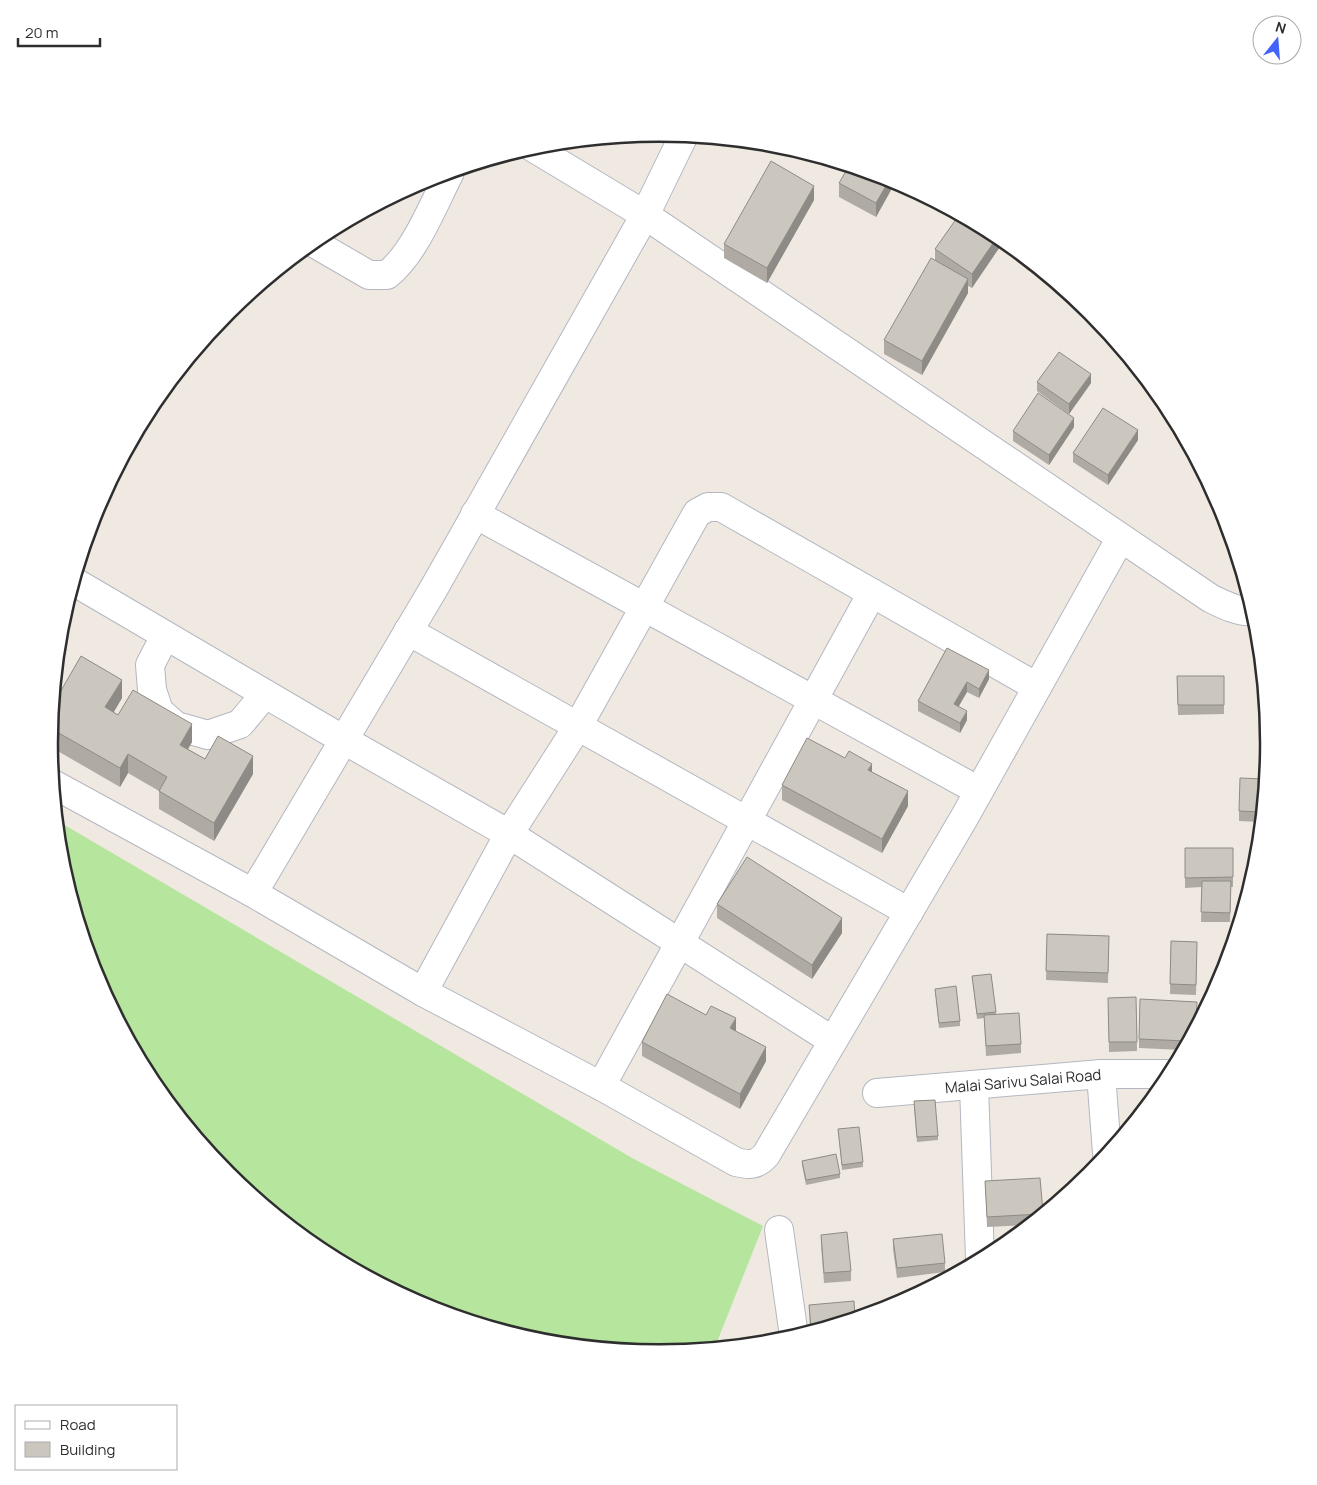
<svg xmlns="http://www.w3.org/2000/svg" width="1317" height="1485" viewBox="0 0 1317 1485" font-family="Manrope,sans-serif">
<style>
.grass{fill:#b6e59e}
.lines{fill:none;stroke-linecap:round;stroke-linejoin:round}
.minor-casing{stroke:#b4b7c1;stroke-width:30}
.minor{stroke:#fff;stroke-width:28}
.wall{fill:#afaba4}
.shaded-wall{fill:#8e8b86}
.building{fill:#cbc7bf;stroke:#8e8b86}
.labels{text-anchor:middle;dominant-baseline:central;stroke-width:4.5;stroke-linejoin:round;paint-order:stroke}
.street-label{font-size:15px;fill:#2e2e2e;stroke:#fff}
.rim{fill:none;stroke:#2e2e2e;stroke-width:2.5}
</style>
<rect width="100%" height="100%" fill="#efe9e1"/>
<polygon class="grass" points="56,820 632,1158 763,1226 715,1347 658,1352 539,1340 425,1306 319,1249 227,1173 151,1081 95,976 60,861"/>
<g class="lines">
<defs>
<g id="minor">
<path d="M 532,147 L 645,215 L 1210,598 C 1222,604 1239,613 1253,611"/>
<path d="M 312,242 L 369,275 L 387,275 C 415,253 434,203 450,172"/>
<polyline points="475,514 979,791"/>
<polyline points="73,581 344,740 509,834 833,1041"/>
<polyline points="408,631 909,912"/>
<polyline points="165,636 150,665 152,690 159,711 176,726 208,735 240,724 265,694"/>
<path d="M 53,784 L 253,893 L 423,992 L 601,1086 L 736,1162 C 749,1165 756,1166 766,1155 L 964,818 L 1120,539"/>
<polyline points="253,893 434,588 645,215 684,135"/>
<polyline points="423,992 509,834 578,726 697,513 708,507 721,507 1037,687"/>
<polyline points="1101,1074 1107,1153"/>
<polyline points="601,1086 872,593"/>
<polyline points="974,1086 980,1259"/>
<polyline points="877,1093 1101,1074 1170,1074"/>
<polyline points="779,1230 794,1336"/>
</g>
</defs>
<use href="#minor" class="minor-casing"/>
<use href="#minor" class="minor"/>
</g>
<g class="wall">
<polygon points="892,179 896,181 876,217 839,197 839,183"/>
<polygon points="814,200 767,283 724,258 724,244"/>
<polygon points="998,236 972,288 968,286 968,293 922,375 884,354 884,340 935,261 935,249"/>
<polygon points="1037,382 1091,383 1069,414 1037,391"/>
<polygon points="1074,427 1049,465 1013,441 1013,431"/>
<polygon points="1138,440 1108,485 1073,462 1073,453"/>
<polygon points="947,648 989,679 979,698 967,692 959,706 967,720 960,733 918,711 918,701"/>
<polygon points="1177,676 1224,676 1224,714 1178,715"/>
<polygon points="122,698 114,712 118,715 192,742 188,749 205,759 253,774 214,841 159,809 159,791 128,773 120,787 49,746 49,742 52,706"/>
<polygon points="872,772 908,806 882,853 782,800 782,785"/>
<polygon points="1265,779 1260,822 1239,821 1239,811"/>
<polygon points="1185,848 1233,848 1233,887 1231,887 1230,922 1201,922 1202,887 1185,888"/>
<polygon points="717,904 842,933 812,979 717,918"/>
<polygon points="1047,934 1109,936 1108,983 1046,980"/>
<polygon points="1171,941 1197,942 1196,995 1170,994"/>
<polygon points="991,974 996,1014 1021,1044 1021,1053 986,1056 984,1018 977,1019 972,976"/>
<polygon points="935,989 960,1021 960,1026 939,1028"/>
<polygon points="1136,997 1137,1051 1109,1052 1108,998"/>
<polygon points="1196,1024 1182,1050 1139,1048 1139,1039"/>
<polygon points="736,1031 766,1061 740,1109 642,1056 642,1042"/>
<polygon points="914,1106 938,1136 938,1140 917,1142"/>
<polygon points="838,1129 863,1162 863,1167 842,1170"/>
<polygon points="802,1161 840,1174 840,1178 806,1185 802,1165"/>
<polygon points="985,1181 1043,1212 1027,1225 987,1227"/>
<polygon points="821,1235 851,1271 851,1281 824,1283 821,1244"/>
<polygon points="893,1239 945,1263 945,1272 897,1278 893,1249"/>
<polygon points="809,1305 855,1317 810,1331"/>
</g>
<g class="shaded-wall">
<polygon points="890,179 896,181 876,217 876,203"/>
<polygon points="814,186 814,200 767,283 767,268"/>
<polygon points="998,236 1004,241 972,288 972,274"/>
<polygon points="968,279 968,293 922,375 922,361"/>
<polygon points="1091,374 1091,383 1069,414 1069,404"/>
<polygon points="1074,418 1074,427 1049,465 1049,455"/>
<polygon points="1138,430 1138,440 1108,485 1108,475"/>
<polygon points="989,670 989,679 979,698 979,689"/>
<polygon points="122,680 122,698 105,726 105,707"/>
<polygon points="967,682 967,692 954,714 954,704"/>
<polygon points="967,711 967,720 960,733 960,723"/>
<polygon points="192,724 192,742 180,763 180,745"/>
<polygon points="128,754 128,773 120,787 120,768"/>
<polygon points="253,756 253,774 214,841 214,823"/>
<polygon points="872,764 872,778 868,770"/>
<polygon points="908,791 908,806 882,853 882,839"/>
<polygon points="842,918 842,933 812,979 812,965"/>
<polygon points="736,1018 736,1033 730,1028"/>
<polygon points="766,1047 766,1061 740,1109 740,1094"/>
</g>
<g class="building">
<polygon points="771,161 814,186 767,268 724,244"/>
<polygon points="849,166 890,179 876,203 839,183"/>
<polygon points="959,215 998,236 972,274 935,249"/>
<polygon points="931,258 968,279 922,361 884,340"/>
<polygon points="1059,352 1091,374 1069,404 1037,382"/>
<polygon points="1038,393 1074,418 1049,455 1013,431"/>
<polygon points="1103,408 1138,430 1108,475 1073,453"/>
<polygon points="947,648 989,670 979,689 967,682 954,704 967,711 960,723 918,701"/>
<polygon points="81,656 122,680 105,707 118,715 133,690 192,724 180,745 205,759 218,736 253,756 214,823 159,791 167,777 128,754 120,768 50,728 52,706"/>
<polygon points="1177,676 1224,676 1224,705 1178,705"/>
<polygon points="807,738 845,758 849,751 872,764 868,770 908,791 882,839 782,785"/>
<polygon points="1240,778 1265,779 1261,812 1239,811"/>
<polygon points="1256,825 1260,825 1257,856 1256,856"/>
<polygon points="1185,848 1233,848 1233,877 1185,878"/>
<polygon points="747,857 842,918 812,965 717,904"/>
<polygon points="1202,881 1231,881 1230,913 1201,912"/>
<polygon points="1047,934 1109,936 1108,973 1046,971"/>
<polygon points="1171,941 1197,942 1196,985 1170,984"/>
<polygon points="991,974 996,1012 977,1014 972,976"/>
<polygon points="956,986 960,1021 939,1023 935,989"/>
<polygon points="667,994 706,1015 711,1006 736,1018 730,1028 766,1047 740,1094 642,1042"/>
<polygon points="1136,997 1137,1042 1109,1042 1108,998"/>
<polygon points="1140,999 1197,1002 1196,1025 1187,1041 1139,1039"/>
<polygon points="1019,1013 1021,1044 986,1046 984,1015"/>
<polygon points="935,1100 938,1136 917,1137 914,1101"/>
<polygon points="859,1127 863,1162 842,1165 838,1129"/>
<polygon points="836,1154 840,1174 806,1180 802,1161"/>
<polygon points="1040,1178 1043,1212 1040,1214 987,1217 985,1181"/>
<polygon points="847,1232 851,1271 824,1273 821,1235"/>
<polygon points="942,1234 945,1263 897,1268 893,1239"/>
<polygon points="854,1301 855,1317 821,1327 811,1328 809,1305"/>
</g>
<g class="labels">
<g class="street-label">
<text transform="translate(1023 1081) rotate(-5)">Malai Sarivu Salai Road</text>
</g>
</g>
<path d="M0 0H1317V1485H0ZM58 743a601 601 0 1 1 1202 0a601 601 0 1 1-1202 0Z" fill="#fff" fill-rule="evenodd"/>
<path class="rim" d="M58 743a601 601 0 1 1 1202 0a601 601 0 1 1-1202 0Z"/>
<rect x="15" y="1405" width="162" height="65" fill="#ffffff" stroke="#ababab"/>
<rect x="25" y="1421" width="25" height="8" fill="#ffffff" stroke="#ababab"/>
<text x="60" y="1430" font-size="15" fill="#2e2e2e">Road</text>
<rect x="25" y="1442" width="25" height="15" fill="#cbc7bf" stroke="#ababab"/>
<text x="60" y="1455" font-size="15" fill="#2e2e2e">Building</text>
<g transform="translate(1277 40) rotate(17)"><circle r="24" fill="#ffffff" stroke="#ababab"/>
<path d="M0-4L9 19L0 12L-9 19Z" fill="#4264fb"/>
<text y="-8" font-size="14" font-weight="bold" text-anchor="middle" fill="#2e2e2e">N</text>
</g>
<path d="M18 38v8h82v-8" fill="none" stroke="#2e2e2e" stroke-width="2.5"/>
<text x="25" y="38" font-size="15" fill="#2e2e2e" stroke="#ffffff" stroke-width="4" paint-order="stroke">20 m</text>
</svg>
